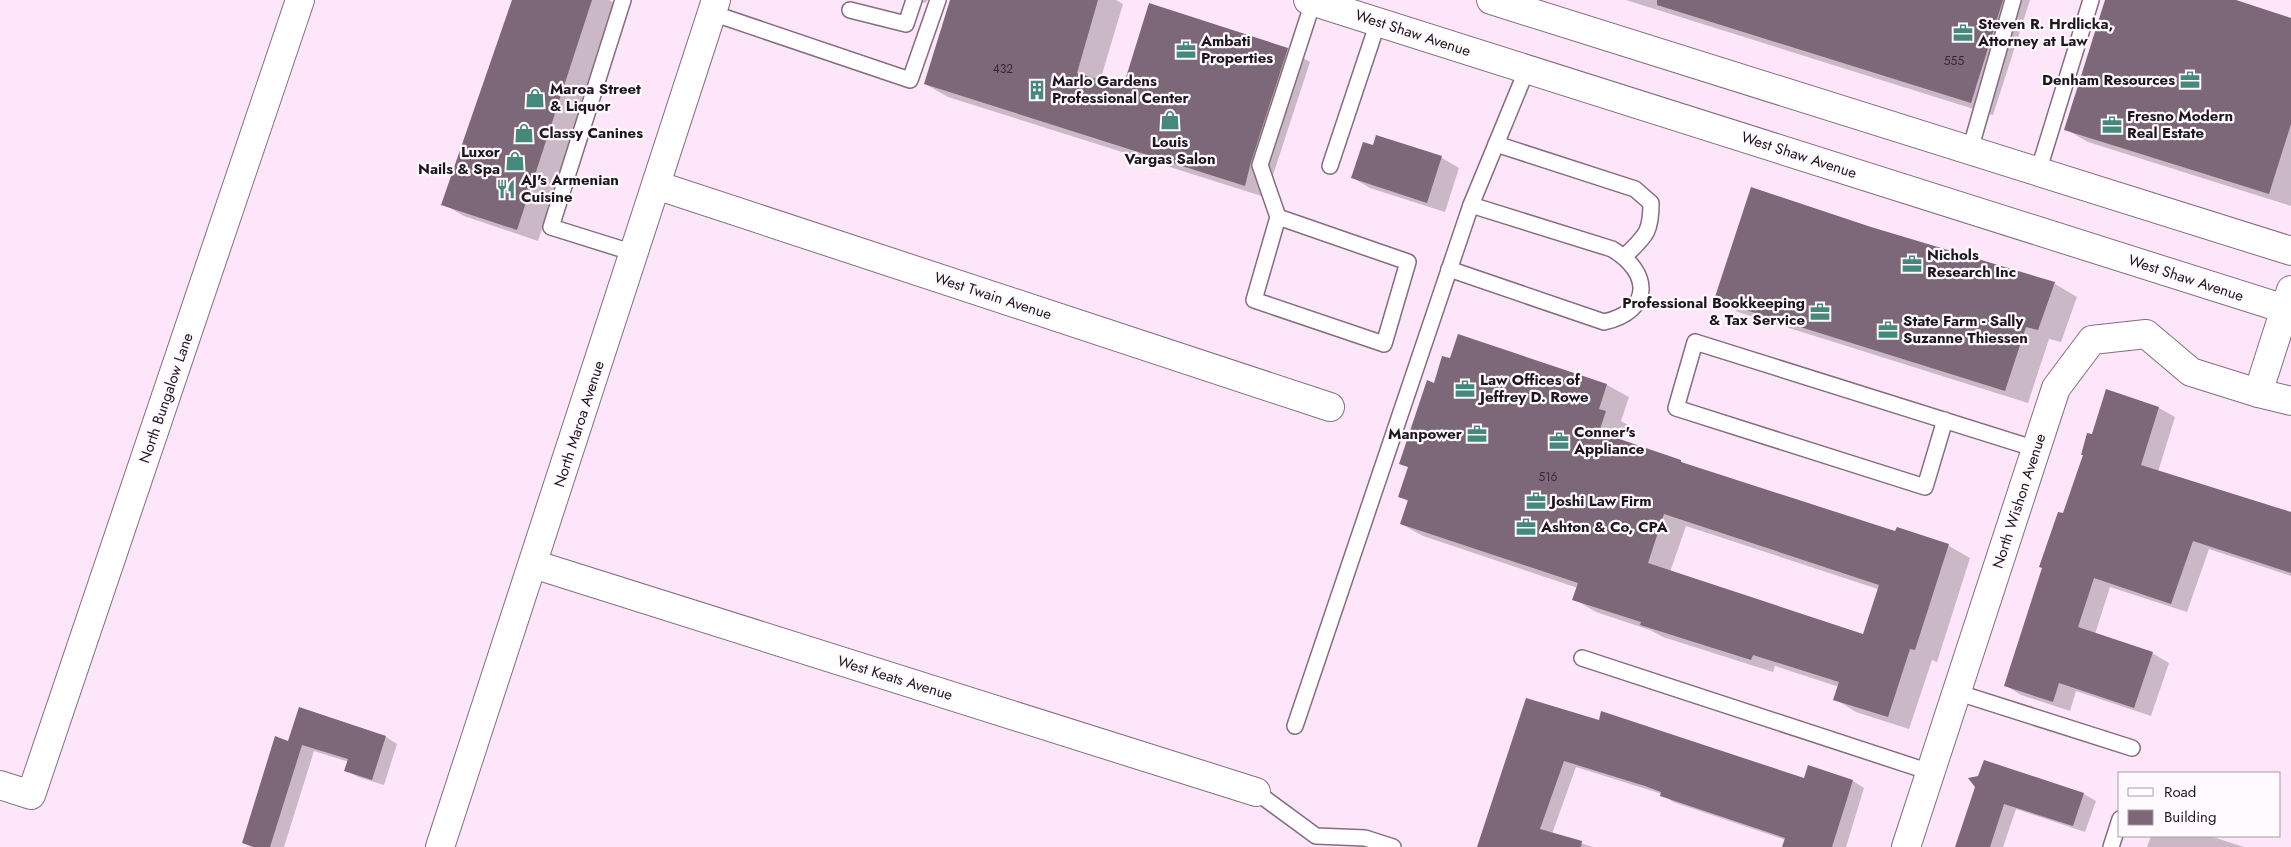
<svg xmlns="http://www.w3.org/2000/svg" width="2291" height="847" viewBox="0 0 2291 847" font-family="Jost,sans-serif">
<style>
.shadow{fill:#0003;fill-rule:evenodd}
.building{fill:#7c6878;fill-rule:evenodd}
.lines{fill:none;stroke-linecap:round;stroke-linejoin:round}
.lane-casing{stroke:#836e7f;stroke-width:18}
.street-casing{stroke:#836e7f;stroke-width:30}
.secondary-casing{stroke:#836e7f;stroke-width:30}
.primary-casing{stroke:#836e7f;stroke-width:30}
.lane{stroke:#fff;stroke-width:15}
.street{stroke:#fff;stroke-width:28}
.secondary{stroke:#fff;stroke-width:28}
.primary{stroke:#fff;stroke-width:28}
.labels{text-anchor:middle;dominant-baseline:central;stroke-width:4.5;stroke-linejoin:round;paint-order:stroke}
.number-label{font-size:12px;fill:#362a34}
.poi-label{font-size:15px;font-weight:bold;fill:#1e161d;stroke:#fffafe;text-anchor:start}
.street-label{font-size:15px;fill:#1e161d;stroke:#fffafe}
</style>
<rect width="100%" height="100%" fill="#fde6f9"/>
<g class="shadow">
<polygon points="514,0 609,0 616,4 538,241 464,216 443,204"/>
<polygon points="915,0 928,0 925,3"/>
<polygon points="952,0 1116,0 1123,4 1100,81 1123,89 1150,5 1288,49 1310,62 1273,175 1268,198 948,97 925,84"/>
<polygon points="1626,0 2030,0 1993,115"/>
<polygon points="2106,0 2232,0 2291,19 2291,206 2088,142 2065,129"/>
<polygon points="1377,136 1442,158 1459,168 1445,212 1370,188 1353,178 1374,146"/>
<polygon points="1871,228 2055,284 2077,297 2061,342 2049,339 2028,403 1738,312 1716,300"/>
<path d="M 1459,336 L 1607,385 L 1629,397 L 1621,421 L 1628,425 L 1622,441 L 1688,466 L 1896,533 L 1897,529 L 1949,546 L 1970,558 L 1937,662 L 1932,660 L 1909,729 L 1856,712 L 1835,699 L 1839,687 L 1775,666 L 1773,672 L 1663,637 L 1650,630 L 1596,612 L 1574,599 L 1578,588 L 1423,536 L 1401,524 L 1409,502 L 1400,497 L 1409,468 L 1401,463 L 1435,384 L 1451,360 ZM 1686,526 L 1878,589 L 1864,636 L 1670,572 Z"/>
<polygon points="2107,391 2159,408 2175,417 2158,472 2291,513 2291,576 2209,549 2187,612 2110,587 2095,634 2152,653 2169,663 2151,716 2076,691 2070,711 2021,695 2005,685"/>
<polygon points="300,708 386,737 397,744 384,785 358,777 346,770 349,762 314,751 284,847 251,847 243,842 289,742"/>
<polygon points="1599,722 1805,780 1853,781 1864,788 1846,847 1784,847 1786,840 1673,802 1662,794 1576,767 1552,834 1593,847 1478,847"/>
<polygon points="1985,761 2084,794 2096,801 2085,832 2016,809 2003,847 1956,847"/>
<polygon points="2151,836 2210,836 2244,847 2147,847"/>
</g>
<g class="building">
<polygon points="512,0 592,0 517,230 441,205"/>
<polygon points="950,0 1098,0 1077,73 1123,87 1149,3 1288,48 1251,162 1245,186 924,84"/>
<polygon points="1657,0 2003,0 1971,103 1657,5"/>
<polygon points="2105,0 2236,0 2291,18 2291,124 2269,194 2064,130"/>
<polygon points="1376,135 1442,156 1427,203 1351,178 1363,142 1373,145"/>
<polygon points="1751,187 1871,227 2055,282 2038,330 2026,327 2005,391 1714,300"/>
<path d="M 1458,334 L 1607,384 L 1599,409 L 1606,411 L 1599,432 L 1681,460 L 1681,462 L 1895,531 L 1897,527 L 1949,544 L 1915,650 L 1910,649 L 1888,717 L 1833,700 L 1839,682 L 1753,655 L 1751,660 L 1640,625 L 1641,622 L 1572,600 L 1578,583 L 1400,524 L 1408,500 L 1398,497 L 1408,467 L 1399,464 L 1427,380 L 1434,383 L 1442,356 L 1450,358 ZM 1664,514 L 1879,585 L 1863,634 L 1648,563 Z"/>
<polygon points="2106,389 2159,407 2141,465 2291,512 2291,573 2193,541 2171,604 2094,578 2078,627 2153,652 2134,708 2059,683 2053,702 2004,686 2042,568 2039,567 2058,512 2063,513 2083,455 2081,455 2087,433 2092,434"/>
<polygon points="1526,698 1599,720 1601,711 1804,778 1808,765 1853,780 1832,847 1782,847 1785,838 1660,796 1661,792 1645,786 1564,761 1540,829 1582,841 1581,847 1477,847"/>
<polygon points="299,707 386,736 372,780 344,771 348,759 302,745 270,847 254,847 242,843 275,736 288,741"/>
<polygon points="1984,760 2084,793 2073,826 2004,804 1990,847 1955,847 1975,787 1968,778 1978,776"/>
</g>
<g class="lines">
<defs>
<g id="lane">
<polyline points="623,0 551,227 634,253"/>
<polyline points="850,10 906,24 914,0"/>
<polyline points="712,13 910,80 938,0"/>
<path d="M 1496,144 L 1635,189 L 1651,203 C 1651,234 1645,236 1624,257"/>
<polyline points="1970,150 2013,0"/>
<polyline points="1330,166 1378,22"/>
<polyline points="2038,172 2091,0"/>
<polyline points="1278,217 1408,262 1384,344 1254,300 1278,217 1260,165 1313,2"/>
<path d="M 1449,269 L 1604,322 C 1653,311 1651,272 1612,249 L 1471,205"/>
<polyline points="1945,420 1925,487 1676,408 1695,342 2036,449"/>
<polyline points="1582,658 1930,772"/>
<polyline points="1956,692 2132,748"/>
<polyline points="1295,726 1471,205 1527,69"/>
<polyline points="1256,792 1316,836 1365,838 1393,847"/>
<polyline points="2111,847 2120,819"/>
</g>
<g id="street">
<polyline points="656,185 1330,407"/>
<polyline points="2258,393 2291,290"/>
<polyline points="533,564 1256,792"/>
<polyline points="0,785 31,795 300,0"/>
<polyline points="1906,847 2056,388 2092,340 2146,334 2191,372 2258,393 2291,401"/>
</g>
<polyline id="secondary" points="440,847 716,0"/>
<g id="primary">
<polyline points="1308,0 2291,311"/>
<polyline points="1491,0 2291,251"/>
</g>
</defs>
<use href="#lane" class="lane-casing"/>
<use href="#street" class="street-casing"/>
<use href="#secondary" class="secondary-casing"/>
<use href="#primary" class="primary-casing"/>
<use href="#lane" class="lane"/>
<use href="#street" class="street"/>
<use href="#secondary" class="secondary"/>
<use href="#primary" class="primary"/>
</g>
<defs>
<symbol id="office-bare" viewBox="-9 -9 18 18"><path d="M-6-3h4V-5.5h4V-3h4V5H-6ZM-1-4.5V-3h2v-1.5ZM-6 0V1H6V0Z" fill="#45897c" stroke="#fffafe" stroke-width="2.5" paint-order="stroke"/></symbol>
<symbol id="building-bare" viewBox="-9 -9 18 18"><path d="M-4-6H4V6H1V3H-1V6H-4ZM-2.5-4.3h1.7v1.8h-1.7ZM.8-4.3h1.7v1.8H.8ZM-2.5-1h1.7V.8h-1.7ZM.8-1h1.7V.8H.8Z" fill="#45897c" stroke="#fffafe" stroke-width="2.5" paint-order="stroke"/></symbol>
<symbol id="shop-bare" viewBox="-9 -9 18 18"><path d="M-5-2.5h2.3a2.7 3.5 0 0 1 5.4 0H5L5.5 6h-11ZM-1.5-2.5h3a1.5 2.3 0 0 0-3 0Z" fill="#45897c" stroke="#fffafe" stroke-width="2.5" paint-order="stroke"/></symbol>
<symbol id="restaurant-bare" viewBox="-9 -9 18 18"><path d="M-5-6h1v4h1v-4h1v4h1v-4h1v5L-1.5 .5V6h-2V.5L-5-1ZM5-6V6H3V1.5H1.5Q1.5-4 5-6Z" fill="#45897c" stroke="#fffafe" stroke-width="2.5" paint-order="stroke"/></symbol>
</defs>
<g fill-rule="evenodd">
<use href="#office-bare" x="1949" y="19" width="28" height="28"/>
<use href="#office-bare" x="1172" y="36" width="28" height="28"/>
<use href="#office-bare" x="2176" y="66" width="28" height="28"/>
<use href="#building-bare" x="1023" y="76" width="28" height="28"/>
<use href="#shop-bare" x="521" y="84" width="28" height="28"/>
<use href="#shop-bare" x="1156" y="106" width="28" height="28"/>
<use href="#office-bare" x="2098" y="111" width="28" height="28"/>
<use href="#shop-bare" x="510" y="119" width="28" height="28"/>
<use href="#shop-bare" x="501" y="147" width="28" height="28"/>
<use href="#restaurant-bare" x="492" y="175" width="28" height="28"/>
<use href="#office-bare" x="1898" y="250" width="28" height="28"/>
<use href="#office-bare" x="1806" y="298" width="28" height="28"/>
<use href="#office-bare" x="1874" y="316" width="28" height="28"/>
<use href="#office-bare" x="1451" y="375" width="28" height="28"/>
<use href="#office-bare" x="1463" y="420" width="28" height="28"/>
<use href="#office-bare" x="1545" y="427" width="28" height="28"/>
<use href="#office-bare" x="1522" y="487" width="28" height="28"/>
<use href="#office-bare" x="1512" y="513" width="28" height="28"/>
</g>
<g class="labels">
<g class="number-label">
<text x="1954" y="61">555</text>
<text x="1003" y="69">432</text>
<text x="1548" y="477">516</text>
</g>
<g class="poi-label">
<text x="1978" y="24">Steven R. Hrdlicka,<tspan x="1978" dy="17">Attorney at Law</tspan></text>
<text x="1201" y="41">Ambati<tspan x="1201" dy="17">Properties</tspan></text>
<text x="2175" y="80" text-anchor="end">Denham Resources</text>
<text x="1052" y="81">Marlo Gardens<tspan x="1052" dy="17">Professional Center</tspan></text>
<text x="550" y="89">Maroa Street<tspan x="550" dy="17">&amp; Liquor</tspan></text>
<text x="2127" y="116">Fresno Modern<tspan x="2127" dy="17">Real Estate</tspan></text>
<text x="539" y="133">Classy Canines</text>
<text x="1170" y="142" text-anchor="middle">Louis<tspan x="1170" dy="17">Vargas Salon</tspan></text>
<text x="500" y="152" text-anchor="end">Luxor<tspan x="500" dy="17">Nails &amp; Spa</tspan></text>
<text x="521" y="180">AJ's Armenian<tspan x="521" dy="17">Cuisine</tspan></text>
<text x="1927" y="255">Nichols<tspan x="1927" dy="17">Research Inc</tspan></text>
<text x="1805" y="303" text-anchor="end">Professional Bookkeeping<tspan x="1805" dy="17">&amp; Tax Service</tspan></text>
<text x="1903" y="321">State Farm - Sally<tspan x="1903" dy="17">Suzanne Thiessen</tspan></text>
<text x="1480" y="380">Law Offices of<tspan x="1480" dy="17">Jeffrey D. Rowe</tspan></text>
<text x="1574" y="432">Conner's<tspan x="1574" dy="17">Appliance</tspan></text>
<text x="1462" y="434" text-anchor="end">Manpower</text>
<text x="1551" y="501">Joshi Law Firm</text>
<text x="1541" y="527">Ashton &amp; Co, CPA</text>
</g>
<g class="street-label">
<text transform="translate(1413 33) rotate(18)">West Shaw Avenue</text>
<text transform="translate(1799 155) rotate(18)">West Shaw Avenue</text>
<text transform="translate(2186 278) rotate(18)">West Shaw Avenue</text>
<text transform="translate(993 296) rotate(18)">West Twain Avenue</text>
<text transform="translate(166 398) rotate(-71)">North Bungalow Lane</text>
<text transform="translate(579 424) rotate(-72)">North Maroa Avenue</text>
<text transform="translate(2019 501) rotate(-72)">North Wishon Avenue</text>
<text transform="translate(895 678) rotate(17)">West Keats Avenue</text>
</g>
</g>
<rect x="2118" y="772" width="162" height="65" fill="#fffafe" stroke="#a59fa4"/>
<rect x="2128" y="788" width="25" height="8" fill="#ffffff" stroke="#a59fa4"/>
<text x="2164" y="797" font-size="15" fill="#1e161d">Road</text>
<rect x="2128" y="810" width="25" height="15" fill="#7c6878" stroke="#a59fa4"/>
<text x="2164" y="822" font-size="15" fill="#1e161d">Building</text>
</svg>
